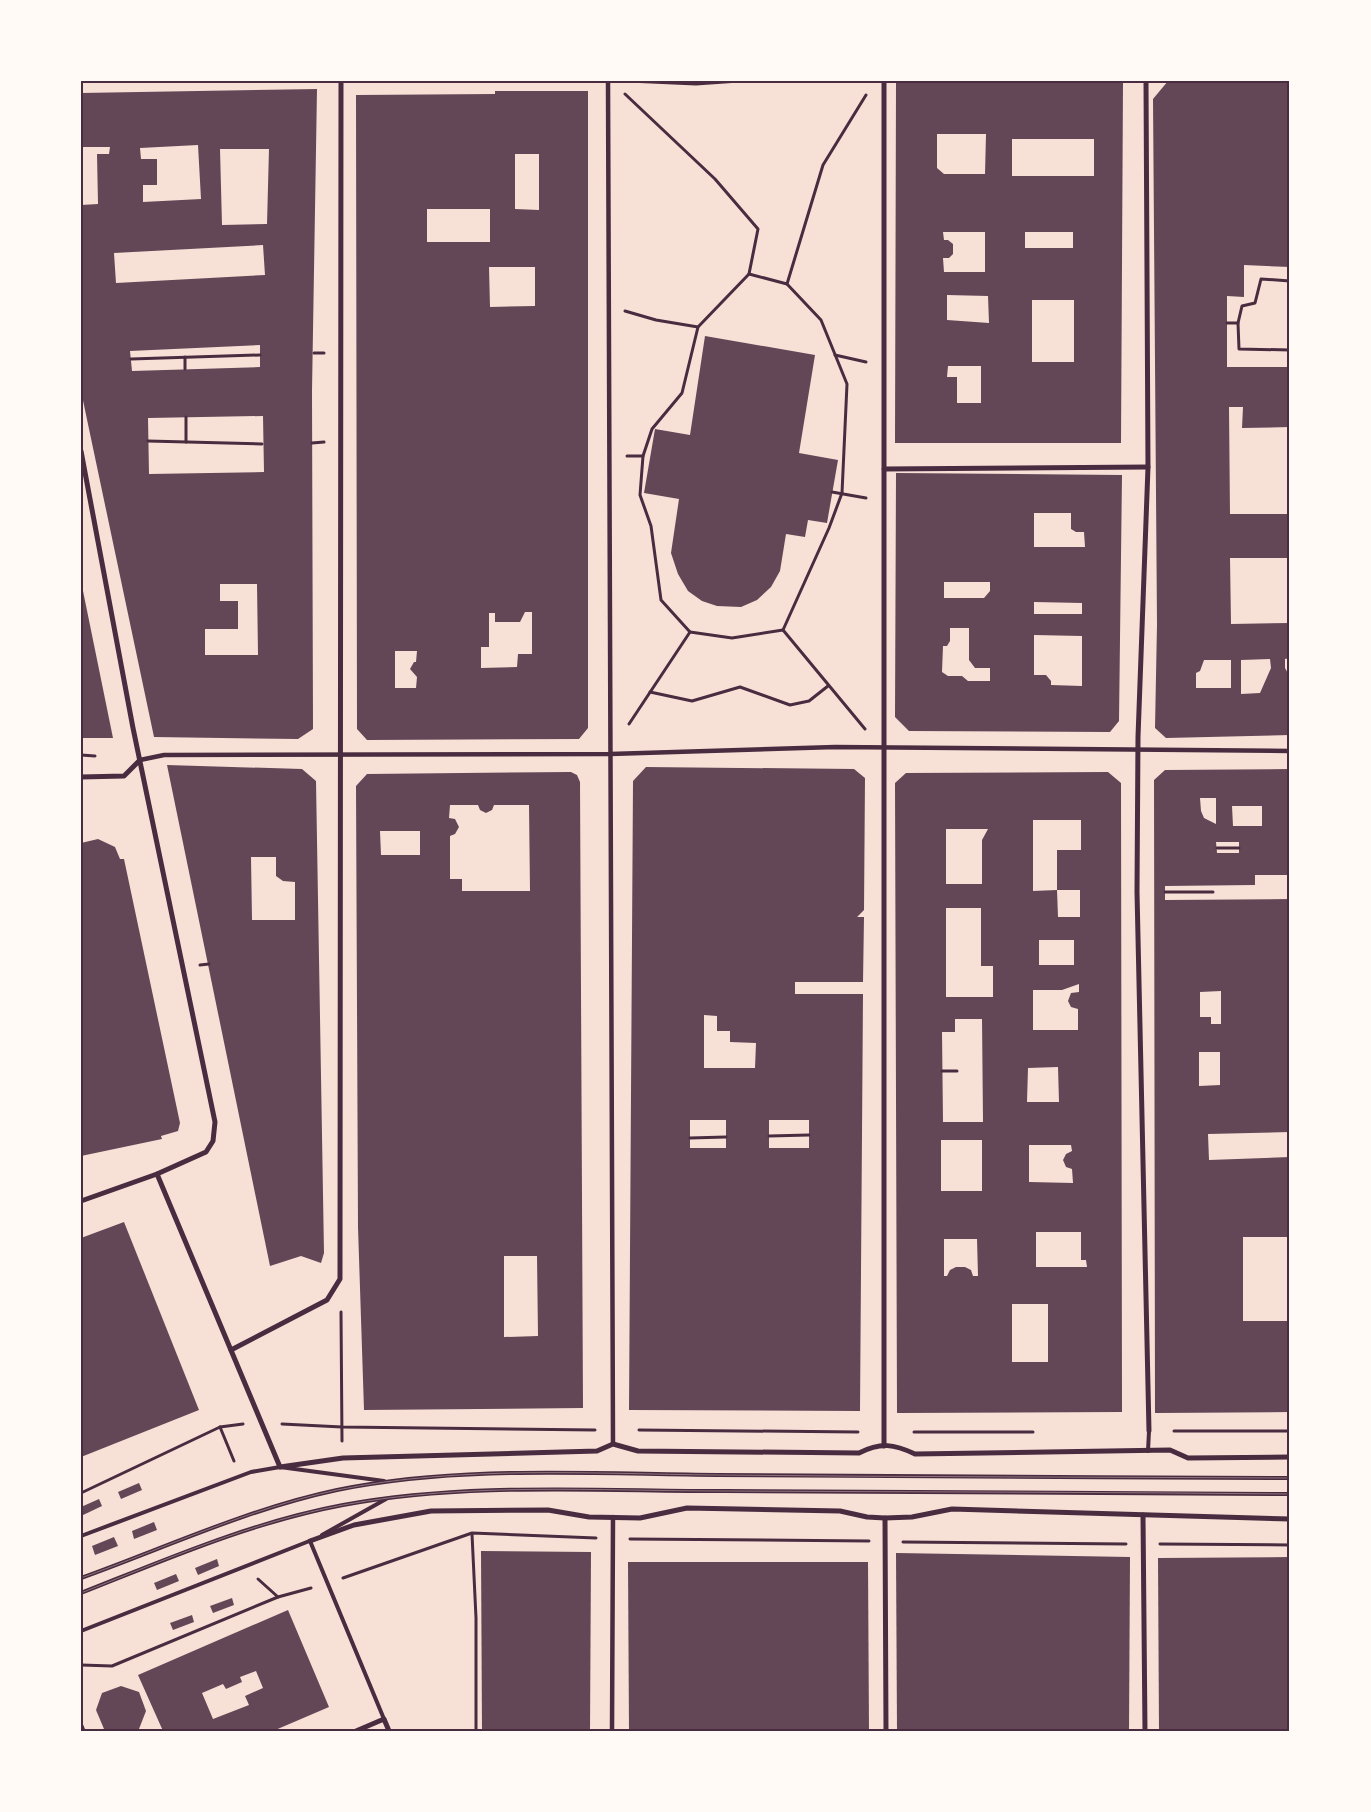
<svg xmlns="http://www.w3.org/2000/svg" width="1371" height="1812" viewBox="0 0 1371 1812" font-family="'Source Sans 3',sans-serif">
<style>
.building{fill:#644757;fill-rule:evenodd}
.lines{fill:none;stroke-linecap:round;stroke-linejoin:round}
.path{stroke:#4a2c40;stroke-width:3}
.service{stroke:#4a2c40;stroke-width:4}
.pedestrian{stroke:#4a2c40;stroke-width:4.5}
.minor{stroke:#4a2c40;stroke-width:5}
.tram{stroke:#8f747c;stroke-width:1}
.neatline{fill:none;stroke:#4a2c40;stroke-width:2}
</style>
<rect width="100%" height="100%" fill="#f7e1d7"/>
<g class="building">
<path d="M 1168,81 L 1290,81 L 1290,267 L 1244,265 L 1244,297 L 1227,296 L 1227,367 L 1290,367 L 1290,427 L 1242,428 L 1243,407 L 1229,407 L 1230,514 L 1290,514 L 1290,558 L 1230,558 L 1231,624 L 1290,623 L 1290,658 L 1285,659 L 1285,668 L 1290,677 L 1290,735 L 1166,738 L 1155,728 L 1157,624 L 1153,99 ZM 1270,659 L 1271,668 L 1260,693 L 1241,694 L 1241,660 ZM 1204,660 L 1231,660 L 1231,688 L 1196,688 L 1196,673 L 1200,671 Z"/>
<path d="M 896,82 L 1123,82 L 1121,443 L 895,443 ZM 937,134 L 986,134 L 985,174 L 944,174 L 937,168 ZM 1012,139 L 1094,139 L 1094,176 L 1012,176 ZM 943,232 L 985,232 L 985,272 L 944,272 L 943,258 L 949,258 L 953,254 L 953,244 L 948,240 L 944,240 ZM 1025,232 L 1073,232 L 1073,248 L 1025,248 ZM 947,295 L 988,296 L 989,323 L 947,320 ZM 1032,300 L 1074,300 L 1074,362 L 1032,362 ZM 948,366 L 981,366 L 981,403 L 957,403 L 957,377 L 947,377 Z"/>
<path d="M 317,89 L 312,391 L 313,729 L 298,739 L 154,737 L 81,391 L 81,205 L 98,204 L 97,154 L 109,154 L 110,147 L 81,147 L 81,93 ZM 198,145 L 201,199 L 143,202 L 143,185 L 157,185 L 157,159 L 141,159 L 140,148 ZM 220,149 L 269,149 L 267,224 L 222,225 ZM 263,245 L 265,275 L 116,283 L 114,253 ZM 260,345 L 260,367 L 132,371 L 130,351 ZM 263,416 L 264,472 L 149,474 L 148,418 ZM 220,584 L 257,584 L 258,655 L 205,655 L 205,629 L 238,629 L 238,601 L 220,601 Z"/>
<path d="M 495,91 L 588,91 L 588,728 L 579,739 L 367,740 L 357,729 L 356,95 L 495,94 ZM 515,154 L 539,154 L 539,210 L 515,209 ZM 427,209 L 490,209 L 490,242 L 427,242 ZM 489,267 L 535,267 L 535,306 L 490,307 ZM 525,612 L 532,612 L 532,654 L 518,654 L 517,667 L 481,668 L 481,647 L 489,647 L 489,613 L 495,613 L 495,622 L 520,622 ZM 395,651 L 417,651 L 416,662 L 414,662 L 410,669 L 417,677 L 416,688 L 395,688 Z"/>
<polygon points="705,336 815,355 799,453 838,460 827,523 808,520 805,537 786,534 780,571 771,587 757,600 741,607 717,606 702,601 688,591 678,574 671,553 679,499 644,493 655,429 690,435"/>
<path d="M 896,473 L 1122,475 L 1119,721 L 1110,732 L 909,731 L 895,717 ZM 1034,513 L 1071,513 L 1071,529 L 1076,532 L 1084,532 L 1085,547 L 1034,547 ZM 944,582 L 990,582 L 990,591 L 984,598 L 944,598 ZM 1034,602 L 1082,603 L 1082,614 L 1034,614 ZM 950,628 L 969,628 L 969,660 L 975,668 L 990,668 L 990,681 L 968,681 L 962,676 L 948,676 L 942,672 L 943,646 L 947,646 L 950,641 ZM 1034,635 L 1082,636 L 1082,686 L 1051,685 L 1051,681 L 1046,675 L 1034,675 Z"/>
<polygon points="81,586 82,586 113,738 81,738"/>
<path d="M 167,765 L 302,769 L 316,781 L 324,1253 L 321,1263 L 301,1256 L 270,1266 ZM 251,857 L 276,857 L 276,876 L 283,881 L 295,882 L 295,920 L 252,920 Z"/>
<path d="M 646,767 L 854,769 L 865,778 L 864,910 L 857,917 L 864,917 L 863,982 L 795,982 L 795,994 L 863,994 L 860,1411 L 629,1410 L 633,781 ZM 704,1015 L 717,1016 L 717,1031 L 730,1031 L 730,1042 L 756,1043 L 755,1068 L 704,1068 ZM 690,1120 L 726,1120 L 726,1148 L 690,1148 ZM 769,1120 L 809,1120 L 809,1148 L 769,1148 Z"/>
<path d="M 1290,769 L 1290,875 L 1255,875 L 1255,885 L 1165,886 L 1165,900 L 1290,899 L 1290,1132 L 1208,1134 L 1209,1160 L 1290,1157 L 1290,1237 L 1243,1237 L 1243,1321 L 1290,1321 L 1290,1412 L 1155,1413 L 1154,780 L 1165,770 ZM 1200,798 L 1216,798 L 1216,824 L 1204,818 L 1201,811 ZM 1232,806 L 1262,806 L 1262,826 L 1233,826 ZM 1216,842 L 1239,842 L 1239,853 L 1217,853 ZM 1221,991 L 1221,1024 L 1211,1024 L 1211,1017 L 1200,1017 L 1200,992 ZM 1199,1052 L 1220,1052 L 1220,1085 L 1199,1086 Z"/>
<path d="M 571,772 L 577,775 L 580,782 L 583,1408 L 364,1410 L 358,1227 L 356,786 L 367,774 ZM 450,805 L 478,805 L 480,810 L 486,813 L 492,810 L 494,805 L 529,805 L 530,891 L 462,891 L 462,879 L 450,879 L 450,836 L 455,834 L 459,827 L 455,819 L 449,818 ZM 380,831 L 420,831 L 420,855 L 381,855 ZM 504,1256 L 537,1256 L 538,1336 L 504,1337 Z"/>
<path d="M 1108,772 L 1121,783 L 1122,1412 L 897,1413 L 895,783 L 906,773 ZM 1033,820 L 1081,820 L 1081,850 L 1057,850 L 1057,890 L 1080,890 L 1080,917 L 1058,917 L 1057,890 L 1033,891 ZM 946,829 L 988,829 L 982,840 L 982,884 L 946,884 ZM 946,908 L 981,908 L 981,966 L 993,966 L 993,997 L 946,997 ZM 1039,940 L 1074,940 L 1074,965 L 1039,965 ZM 1079,984 L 1079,992 L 1071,993 L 1068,1001 L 1071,1007 L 1078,1009 L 1078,1030 L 1033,1030 L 1033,990 L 1062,990 ZM 955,1019 L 982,1019 L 983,1122 L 943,1122 L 942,1032 L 955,1032 ZM 1058,1067 L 1059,1102 L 1027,1102 L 1028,1068 ZM 941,1140 L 982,1140 L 982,1191 L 941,1191 ZM 1029,1145 L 1071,1145 L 1072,1151 L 1066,1154 L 1063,1160 L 1066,1167 L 1072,1169 L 1073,1183 L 1029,1182 ZM 1036,1232 L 1081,1232 L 1081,1260 L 1086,1260 L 1087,1267 L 1036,1267 ZM 944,1239 L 977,1239 L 978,1276 L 973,1276 L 971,1270 L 965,1267 L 956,1267 L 950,1270 L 947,1276 L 944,1276 ZM 1012,1304 L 1048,1304 L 1048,1362 L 1012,1362 Z"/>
<polygon points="98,839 115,847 120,859 124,859 180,1123 178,1131 161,1136 162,1139 81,1156 81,843"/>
<polygon points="124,1222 199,1410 81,1457 81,1238"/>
<polygon points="139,1483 142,1490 121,1499 118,1492"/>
<polygon points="99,1499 102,1506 81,1516 81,1507"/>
<polygon points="154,1522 157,1530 134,1539 132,1531"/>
<polygon points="114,1537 118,1546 95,1555 92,1546"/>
<polygon points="481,1551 591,1552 590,1731 482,1731"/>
<polygon points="896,1553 1130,1557 1129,1731 897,1731"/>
<polygon points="1290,1557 1290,1731 1159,1731 1158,1558"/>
<polygon points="217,1559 219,1566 198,1575 195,1568"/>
<polygon points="628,1562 868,1562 869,1731 629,1731"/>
<polygon points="176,1574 179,1581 157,1590 154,1583"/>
<polygon points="232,1598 234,1605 213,1613 210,1606"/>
<path d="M 288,1610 L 329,1707 L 273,1731 L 163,1731 L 138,1675 ZM 256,1671 L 263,1688 L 245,1696 L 249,1705 L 213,1719 L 202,1693 L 223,1684 L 226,1689 L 242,1682 L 240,1677 Z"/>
<polygon points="192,1615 194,1622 173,1630 170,1623"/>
<polygon points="121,1686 139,1692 146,1711 139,1729 135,1731 109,1731 104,1729 96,1710 102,1693"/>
</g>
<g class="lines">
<g class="path">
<polyline points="628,81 696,84 739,81"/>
<polyline points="625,94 715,179 758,229 749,274 698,327 682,393 652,429 643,456 640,495 651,526 661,600 690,632 629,724"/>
<polyline points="749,274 787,284 821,320 847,384 842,493 829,528 783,630 865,729"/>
<polyline points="1290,281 1261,279 1255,303 1242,306 1238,323 1239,349 1290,350"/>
<polyline points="787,284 823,165 866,95"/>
<polyline points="625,311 656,320 698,327"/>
<polyline points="1227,323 1238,323"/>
<polyline points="314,353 324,353"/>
<polyline points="835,355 866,362"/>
<polyline points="185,357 185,369"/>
<polyline points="131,359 260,355"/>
<polyline points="186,417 186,442"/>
<polyline points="148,441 262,444"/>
<polyline points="312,443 324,442"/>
<polyline points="627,456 643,456"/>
<polyline points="832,492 866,498"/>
<polyline points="690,632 732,638 783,630"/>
<polyline points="650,692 692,701 740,687 790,705 809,701 828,686"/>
<polyline points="81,755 95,756"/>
<polyline points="1217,848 1239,848"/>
<polyline points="1165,892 1213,892"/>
<polyline points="200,965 209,964"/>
<polyline points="942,1071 957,1071"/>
<polyline points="769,1136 809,1135"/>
<polyline points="690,1138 726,1137"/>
<polyline points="341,1312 342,1441"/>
<polyline points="282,1424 342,1427 595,1430"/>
<polyline points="220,1427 234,1461"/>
<polyline points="639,1430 858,1432"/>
<polyline points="1174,1431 1290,1431"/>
<polyline points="914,1432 1033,1432"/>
<polyline points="81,1493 220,1427 243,1424"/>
<polyline points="472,1534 476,1618 476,1731"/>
<polyline points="630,1539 869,1541"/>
<polyline points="903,1542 1126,1544"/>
<polyline points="1160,1544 1290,1545"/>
<polyline points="343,1578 472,1533 596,1538"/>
<polyline points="258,1579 278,1597"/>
<polyline points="81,1665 112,1666 278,1597 311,1588"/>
</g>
<g class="service">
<polyline points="1148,1451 1149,1431"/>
<polyline points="322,1535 386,1499"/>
<polyline points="81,1536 251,1472 280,1467 384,1481"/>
<polyline points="310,1541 384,1719"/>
<path d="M 81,1578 C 167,1547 248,1509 337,1490 C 461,1465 591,1474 717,1475 C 908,1477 1099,1477 1290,1478"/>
<path d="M 81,1593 C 167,1559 252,1522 343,1505 C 468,1482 597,1491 724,1491 C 912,1492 1101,1492 1290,1494"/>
<polyline points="81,1631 312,1540"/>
</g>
<g class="pedestrian">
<polyline points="608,81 613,1444"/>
<polyline points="140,760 164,755 610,754 835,747 1290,751"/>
<polyline points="612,1731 613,1517"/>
</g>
<g class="minor">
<polyline points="884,81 884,1446"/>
<polyline points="1146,81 1148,467 1138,737 1137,892 1149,1431"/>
<polyline points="81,451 133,728 215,1122 213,1141 206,1152 157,1174 81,1201"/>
<polyline points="884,469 1148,467"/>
<polyline points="81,777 124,776 140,760"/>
<path d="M 157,1174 L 280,1467 L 343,1458 L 597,1451 L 613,1444 L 638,1451 L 859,1453 C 881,1442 894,1444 915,1454 L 1170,1450 L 1188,1458 L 1290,1457"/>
<polyline points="231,1350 327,1300 340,1279 341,81"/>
<polyline points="1143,1515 1145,1731"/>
<polyline points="885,1518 886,1731"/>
<polyline points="310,1541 354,1525 431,1511 548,1510 589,1517 640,1518 687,1508 840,1511 867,1517 885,1518 912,1517 952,1509 1290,1519"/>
<polyline points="81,1726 83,1731"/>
<polyline points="356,1731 384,1719 389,1731"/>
</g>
<g class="tram">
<path d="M 81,1578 C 167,1547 248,1509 337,1490 C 461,1465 591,1474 717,1475 C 908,1477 1099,1477 1290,1478"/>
<path d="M 81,1593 C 167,1559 252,1522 343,1505 C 468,1482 597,1491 724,1491 C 912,1492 1101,1492 1290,1494"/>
</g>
</g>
<rect width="1371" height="1812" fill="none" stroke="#fffaf5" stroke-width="165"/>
<rect x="82" y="82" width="1206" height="1648" class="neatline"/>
</svg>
